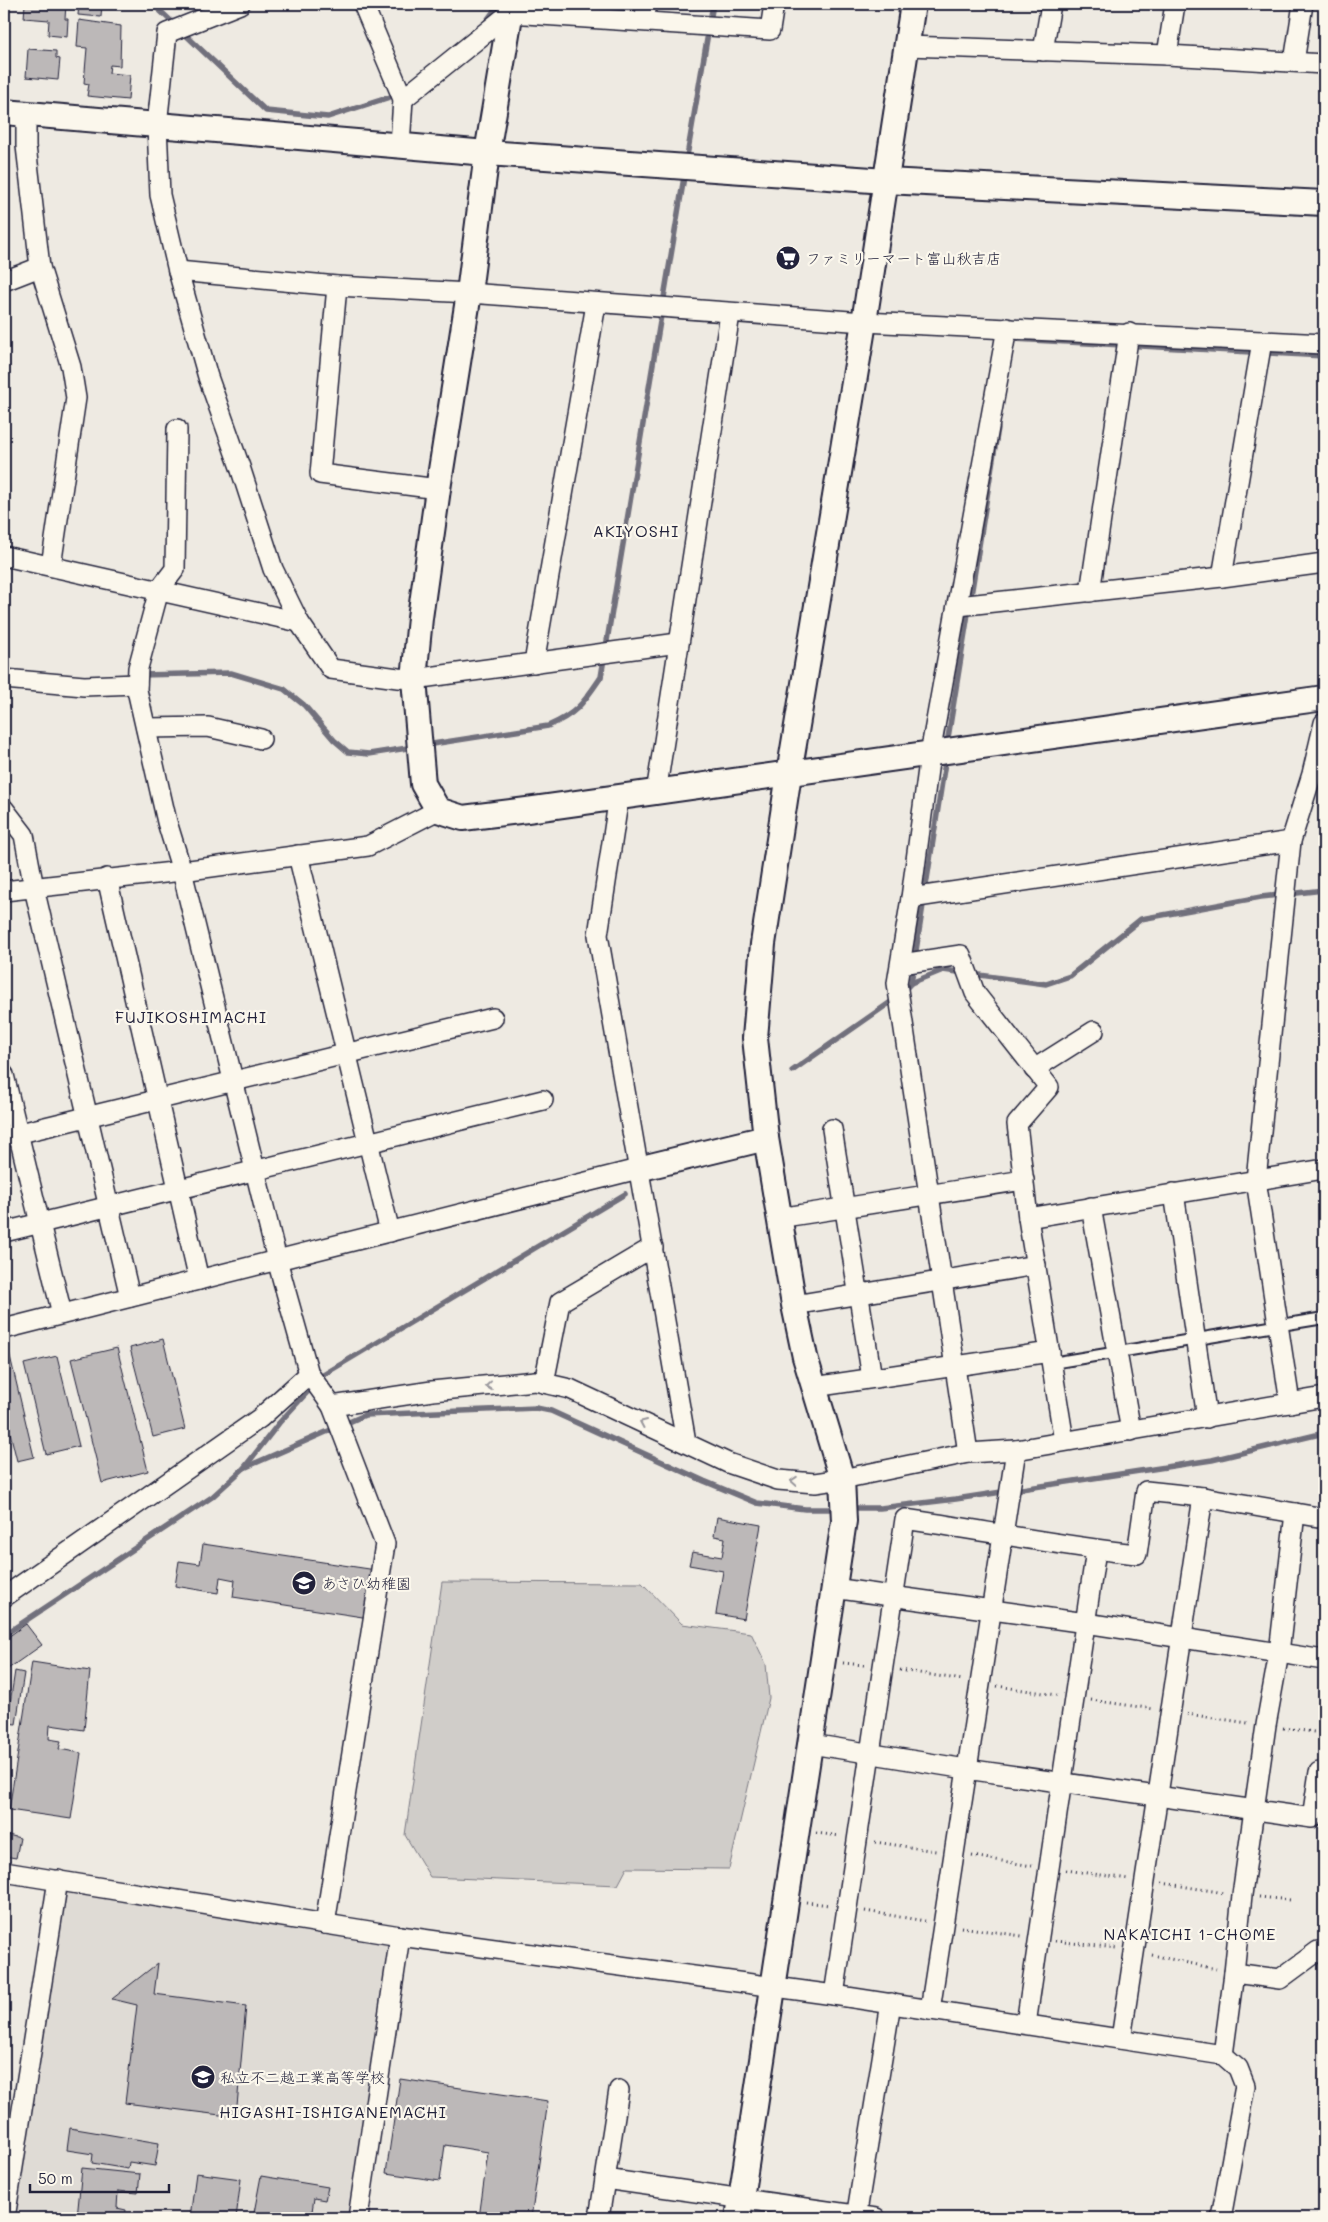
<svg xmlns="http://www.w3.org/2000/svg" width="1328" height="2222" viewBox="0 0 1328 2222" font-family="Mali,'Klee One',sans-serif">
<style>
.built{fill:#dfdbd5}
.garden{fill:#d0cdc9;stroke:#797882}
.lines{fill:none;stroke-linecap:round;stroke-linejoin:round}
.stream{stroke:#716f7c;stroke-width:5.5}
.building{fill:#bcb8b8;stroke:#22223b}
.service-casing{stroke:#22223b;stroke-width:14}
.minor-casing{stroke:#22223b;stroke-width:22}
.tertiary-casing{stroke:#22223b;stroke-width:28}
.path{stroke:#22223b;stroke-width:3;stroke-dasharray:1 4;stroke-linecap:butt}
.service{stroke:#fbf7ec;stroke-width:10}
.minor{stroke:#fbf7ec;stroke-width:19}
.tertiary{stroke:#fbf7ec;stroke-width:24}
.oneway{stroke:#99979c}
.labels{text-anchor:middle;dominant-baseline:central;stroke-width:4.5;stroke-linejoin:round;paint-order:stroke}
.poi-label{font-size:15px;fill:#22223b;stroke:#fbf7ec;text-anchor:start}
.neighbourhood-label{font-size:16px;letter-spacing:1px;fill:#22223b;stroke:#fbf7ec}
</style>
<rect width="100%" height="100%" fill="#eeeae2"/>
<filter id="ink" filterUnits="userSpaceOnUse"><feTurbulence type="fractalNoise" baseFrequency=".02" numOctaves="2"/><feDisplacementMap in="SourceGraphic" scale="10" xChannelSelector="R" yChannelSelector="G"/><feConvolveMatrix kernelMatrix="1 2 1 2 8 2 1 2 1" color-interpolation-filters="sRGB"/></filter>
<g filter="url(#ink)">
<polygon class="built" points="58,1880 400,1936 358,2218 5,2218"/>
<polygon class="garden" points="442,1582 642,1583 682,1624 751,1633 766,1664 769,1698 729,1869 627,1868 618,1885 430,1877 405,1835"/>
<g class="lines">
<g class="stream">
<polyline points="153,4 266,111 328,117 390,97 397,92"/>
<polyline points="485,23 493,12 496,4"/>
<polyline points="686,162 713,4"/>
<polyline points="1012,345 1013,339 1324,356"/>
<polyline points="140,675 231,673 284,689 304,705 334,740 348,752 369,754 414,747"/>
<polyline points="947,744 998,428"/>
<path d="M 426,745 L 548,726 C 577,714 584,702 601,677 L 685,171"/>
<polyline points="911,983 943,970 1046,984 1070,976 1141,919 1261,897 1324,890"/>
<polyline points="902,993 911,983 946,756"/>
<polyline points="792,1071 895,999"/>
<polyline points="244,1468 365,1415 536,1408 551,1411 704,1481 757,1503 805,1509 837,1509"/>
<polyline points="849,1508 880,1508 956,1499 1212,1460 1324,1433"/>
<polyline points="4,1635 212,1497 244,1468 279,1423 323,1375 625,1194"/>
</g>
</g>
<g class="building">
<polygon points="25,4 66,4 65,19 68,19 67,37 48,35 49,20 24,18"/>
<polygon points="79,4 102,4 101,17 78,15"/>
<polygon points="4,11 9,12 7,38 4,38"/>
<polygon points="79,20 121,26 120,66 110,65 109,73 130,75 128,100 87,96 89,84 84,83 87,48 77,47"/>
<polygon points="28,49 56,51 56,58 60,59 58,80 26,77"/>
<polygon points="163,1339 185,1429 153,1437 130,1348"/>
<polygon points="117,1348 148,1471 102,1483 71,1359"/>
<polygon points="9,1352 34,1457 17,1461 4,1408 4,1353"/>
<polygon points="57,1356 79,1446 46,1454 24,1364"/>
<polygon points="717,1517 761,1525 744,1619 716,1614 723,1571 689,1565 692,1552 722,1557 725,1538 714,1536"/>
<polygon points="203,1544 376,1570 369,1618 233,1597 235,1580 220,1577 218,1593 175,1586 179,1561 200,1564"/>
<polygon points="26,1624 42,1645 5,1671 4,1640"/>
<polygon points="32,1662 90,1671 84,1730 50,1725 49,1739 61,1741 59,1749 81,1753 71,1819 9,1810"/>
<polygon points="15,1671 24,1673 16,1724 7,1723"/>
<polygon points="4,1834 20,1838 16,1858 4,1856"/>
<polygon points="158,1963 154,1994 246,2006 236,2117 125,2103 137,2005 112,1999"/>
<polygon points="400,2079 548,2101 531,2218 479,2218 488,2152 445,2145 440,2181 386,2173"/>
<polygon points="70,2128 159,2143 155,2166 129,2162 128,2169 92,2163 93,2154 67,2150"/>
<polygon points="82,2168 140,2174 138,2193 118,2191 117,2208 126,2210 125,2218 77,2218"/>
<polygon points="196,2173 241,2179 236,2218 190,2218"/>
<polygon points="261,2176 328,2187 325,2200 314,2198 311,2218 253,2218"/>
</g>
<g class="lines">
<defs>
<polyline id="service" points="1052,1363 1324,1318"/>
<g id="minor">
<polyline points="240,4 167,33 157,125 160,195 178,271 208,377 240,467 273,569 299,622 331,669 398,678 414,679 678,643"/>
<polyline points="363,4 403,99 400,145"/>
<polyline points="644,21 647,4"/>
<polyline points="907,46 1167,55 1324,64"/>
<polyline points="1043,51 1051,4"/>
<polyline points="1167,55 1175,4"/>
<polyline points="1294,62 1303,4"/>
<polyline points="403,99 510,13 770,30 774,4"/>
<polyline points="26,114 26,146 40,267 71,367 76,398 51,566"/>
<polyline points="178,271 337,286 469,293 864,322 1324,344"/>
<polyline points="4,281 40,267"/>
<polyline points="337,286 320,474 438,489"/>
<polyline points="177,429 175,569 159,590 138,668 137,690 167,822 182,871 277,1260 309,1374 332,1406 385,1544 325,1924"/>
<polyline points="4,556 299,622"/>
<polyline points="1222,577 1262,341"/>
<polyline points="1090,592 1129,333"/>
<polyline points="958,606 1222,577 1324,563"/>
<polyline points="534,663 596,304"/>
<polyline points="4,679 84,686 137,684"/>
<polyline points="146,728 208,727 261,739"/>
<polyline points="656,793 730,314"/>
<polyline points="619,796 598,935 686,1442"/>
<polyline points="4,809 24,835 34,888 130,1297"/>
<polyline points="298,855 390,1232"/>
<polyline points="107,878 199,1280"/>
<polyline points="4,891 182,871 368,846 438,810"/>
<polyline points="911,898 1291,841"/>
<polyline points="901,964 961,955 975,993 1049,1087 1017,1124 1028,1218 1064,1441"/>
<polyline points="1034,1069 1094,1031"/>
<polyline points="4,1075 62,1314"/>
<polyline points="832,1129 872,1378"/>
<polyline points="4,1137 493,1018"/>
<polyline points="1174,1193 1207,1418"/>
<polyline points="1091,1207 1131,1431"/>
<polyline points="778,1218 1024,1180"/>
<polyline points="1028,1218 1324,1169"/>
<polyline points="4,1232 543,1100"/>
<polyline points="794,1305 1036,1265"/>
<polyline points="4,1329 638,1169"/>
<polyline points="544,1383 560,1302 653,1247"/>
<polyline points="814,1387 1050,1352"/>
<polyline points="1290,1403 1256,1180 1291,841 1312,774 1324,723"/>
<polyline points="332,1406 432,1391 535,1381 570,1389 728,1463 778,1480 815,1483 842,1479 968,1453 1016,1450 1324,1397"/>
<polyline points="968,1453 897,983 911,898 930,754 1007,328"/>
<polyline points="833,1588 1086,1623 1324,1660"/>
<polyline points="4,1597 260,1418 309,1374"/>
<polyline points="811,1744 966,1769 1312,1818 1319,1772 1324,1772"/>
<polyline points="4,1872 400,1936 834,1995 1223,2055 1238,2068 1245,2086 1221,2218"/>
<polyline points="1234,1973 1280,1979 1318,1951 1324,1951"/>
<path d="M 834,1995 L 905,1519 C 982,1530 1059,1546 1137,1554 L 1146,1491 L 1203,1497 L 1324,1518"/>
<polyline points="930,2010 1016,1450"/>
<polyline points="1026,2024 1096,1550"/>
<polyline points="1121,2039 1203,1497"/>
<polyline points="1223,2055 1234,1973 1242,1895 1266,1725 1279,1653 1295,1513"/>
<polyline points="605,2179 876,2218"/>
<polyline points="5,2218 58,1880"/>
<polyline points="358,2218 400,1936"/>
<polyline points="599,2218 619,2090"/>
<polyline points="856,2218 891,2003"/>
</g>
<g id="tertiary">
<polyline points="512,4 487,153 469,293 438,489 420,618 414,679 423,784 438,810 463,818 527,810 1324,698"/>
<polyline points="4,112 487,153 886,181 1324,203"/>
<polyline points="638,1169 766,1138"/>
<polyline points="738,2218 844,1521 842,1479 805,1357 794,1305 766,1138 755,1038 763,944 789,774 864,322 913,4"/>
</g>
</defs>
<use href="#service" class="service-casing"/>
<use href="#minor" class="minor-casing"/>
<use href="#tertiary" class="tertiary-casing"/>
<g class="path">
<polyline points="843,1663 864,1665"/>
<polyline points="900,1670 963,1680"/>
<polyline points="997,1686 1057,1695"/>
<polyline points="1091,1700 1154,1709"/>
<polyline points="1187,1714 1248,1723"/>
<polyline points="1283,1728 1314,1732"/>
<polyline points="816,1833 840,1836"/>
<polyline points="875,1842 936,1851"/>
<polyline points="972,1856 1032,1866"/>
<polyline points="1066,1870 1129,1879"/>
<polyline points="1162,1883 1225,1893"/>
<polyline points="1259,1897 1291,1900"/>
<polyline points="806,1902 829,1905"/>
<polyline points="865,1911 925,1921"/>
<polyline points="961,1927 1022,1936"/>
<polyline points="1055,1941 1116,1948"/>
<polyline points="1152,1955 1216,1969"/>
</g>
<use href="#service" class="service"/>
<use href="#minor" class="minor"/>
<use href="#tertiary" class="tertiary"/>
</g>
<defs><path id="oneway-chevron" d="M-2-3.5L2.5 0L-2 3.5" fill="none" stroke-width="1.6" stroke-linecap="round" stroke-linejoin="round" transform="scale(1.25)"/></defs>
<g class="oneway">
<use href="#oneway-chevron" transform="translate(489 1386) rotate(174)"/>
<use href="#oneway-chevron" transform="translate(643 1423) rotate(-156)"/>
<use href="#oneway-chevron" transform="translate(794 1481) rotate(-176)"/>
</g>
</g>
<defs>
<symbol id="supermarket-disc" viewBox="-11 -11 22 22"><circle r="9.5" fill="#22223b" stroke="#fbf7ec"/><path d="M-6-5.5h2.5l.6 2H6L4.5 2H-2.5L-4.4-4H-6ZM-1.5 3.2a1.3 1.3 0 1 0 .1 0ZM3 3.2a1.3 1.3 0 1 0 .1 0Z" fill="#fff"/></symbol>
<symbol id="school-disc" viewBox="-11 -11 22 22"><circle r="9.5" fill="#22223b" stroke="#fbf7ec"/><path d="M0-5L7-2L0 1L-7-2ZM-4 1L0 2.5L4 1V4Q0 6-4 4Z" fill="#fff"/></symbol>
</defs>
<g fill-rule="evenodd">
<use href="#supermarket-disc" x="774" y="244" width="28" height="28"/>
<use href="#school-disc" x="290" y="1569" width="28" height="28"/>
<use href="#school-disc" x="189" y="2063" width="28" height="28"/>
</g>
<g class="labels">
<g class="poi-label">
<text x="806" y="258">ファミリーマート富山秋吉店</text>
<text x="322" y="1583">あさひ幼稚園</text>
<text x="220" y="2077">私立不二越工業高等学校</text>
</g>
<g class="neighbourhood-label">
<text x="636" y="530">AKIYOSHI</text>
<text x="191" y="1016">FUJIKOSHIMACHI</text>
<text x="1190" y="1933">NAKAICHI 1-CHOME</text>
<text x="333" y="2111">HIGASHI-ISHIGANEMACHI</text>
</g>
</g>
<rect width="1328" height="2222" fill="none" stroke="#fbf7ec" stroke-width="20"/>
<rect x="10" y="10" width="1308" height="2202" fill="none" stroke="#22223b" stroke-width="2" filter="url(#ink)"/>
<path d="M30 2184v8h139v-8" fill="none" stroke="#22223b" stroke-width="2.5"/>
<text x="38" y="2184" font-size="15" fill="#22223b" stroke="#fbf7ec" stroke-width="4" paint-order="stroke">50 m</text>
</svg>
